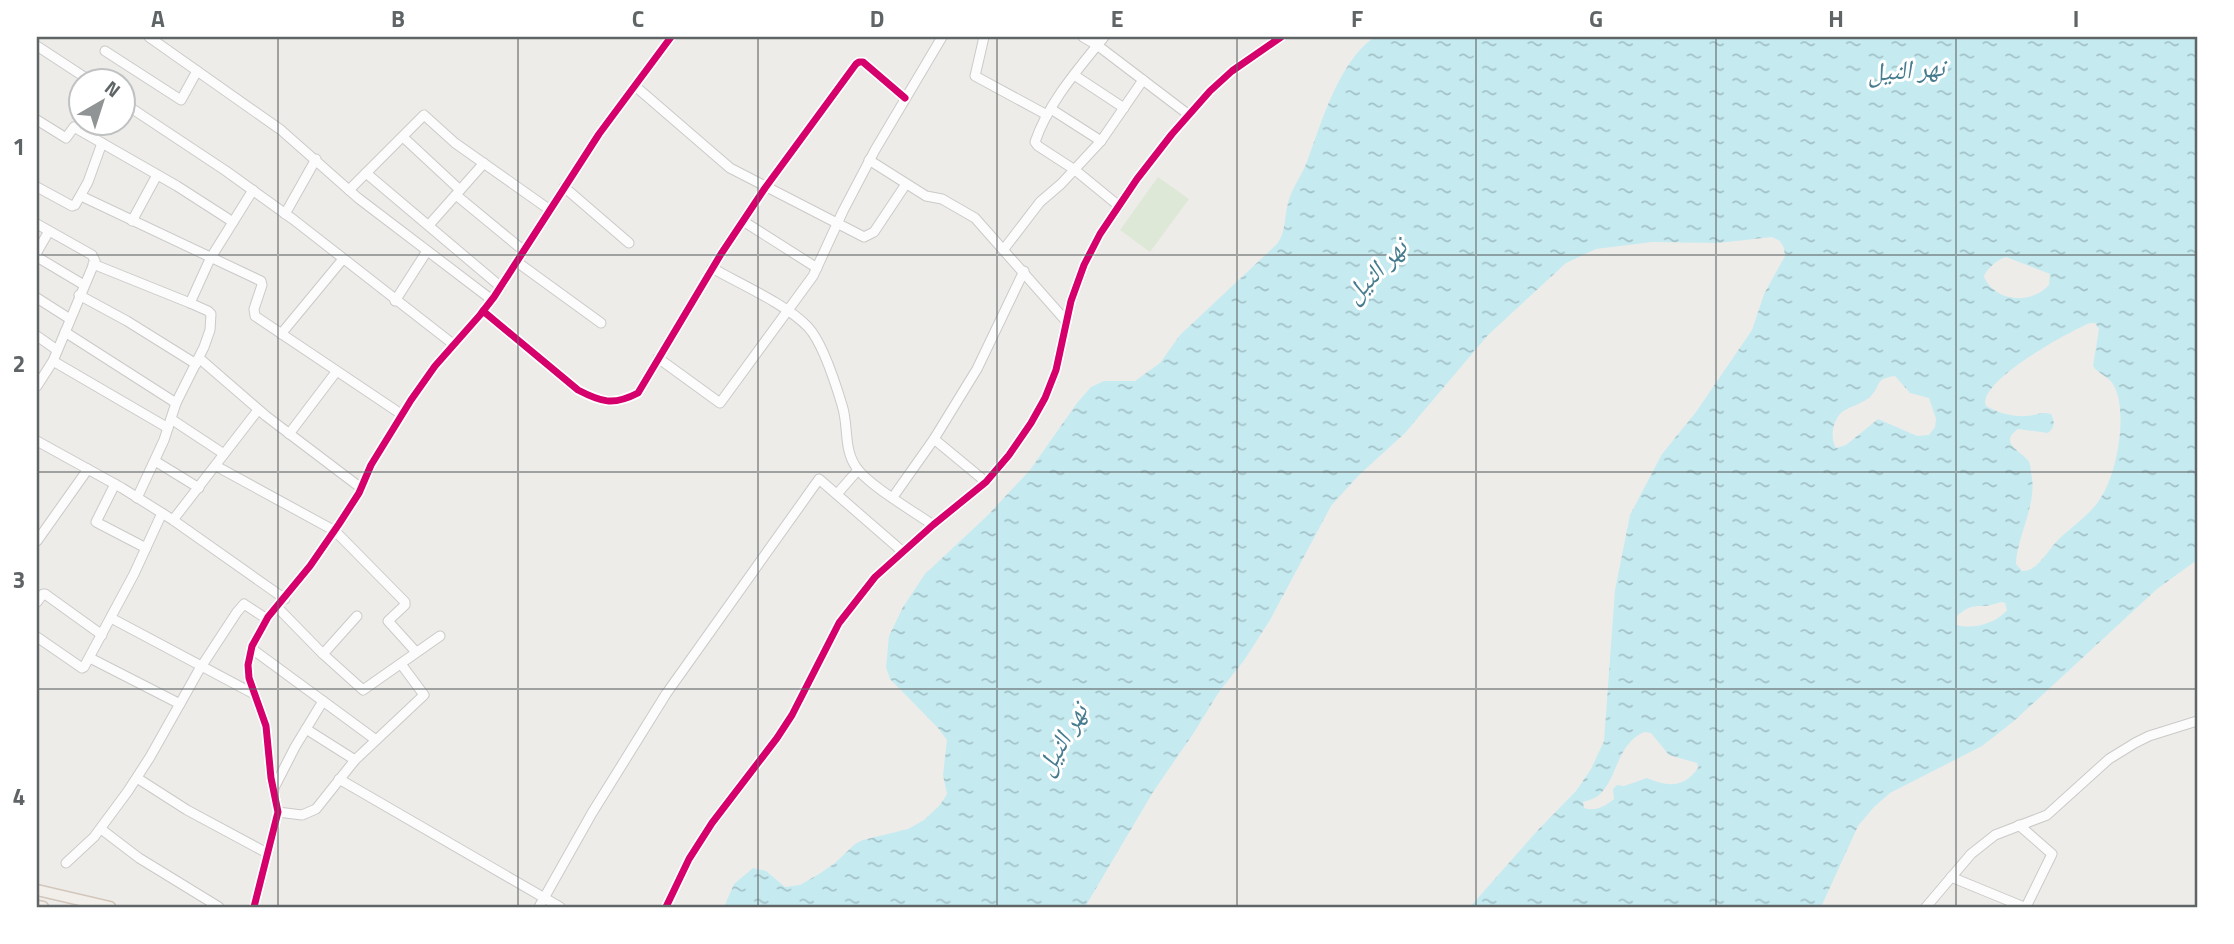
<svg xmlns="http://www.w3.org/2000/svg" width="2234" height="944" viewBox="0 0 2234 944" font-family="'Titillium Web','Noto Naskh Arabic',sans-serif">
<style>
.park{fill:#dde8d7}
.water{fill:url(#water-ripples);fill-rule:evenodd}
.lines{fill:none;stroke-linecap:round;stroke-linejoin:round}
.minor-casing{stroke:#cbcac9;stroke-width:11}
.major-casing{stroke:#d2c6bb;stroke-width:13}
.minor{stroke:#fcfcfc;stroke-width:9}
.major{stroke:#f2efea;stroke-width:10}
.cycleway-casing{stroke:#fff;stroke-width:11}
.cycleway{stroke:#d6006c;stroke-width:7}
.grid{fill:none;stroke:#5f6466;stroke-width:2;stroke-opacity:0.55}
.labels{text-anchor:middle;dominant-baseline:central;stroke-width:6;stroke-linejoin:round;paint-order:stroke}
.water-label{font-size:26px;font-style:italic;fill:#467c8e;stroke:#fff}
.neatline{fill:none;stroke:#5f6466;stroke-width:2.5}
.grid-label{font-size:23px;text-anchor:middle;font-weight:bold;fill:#5f6466}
</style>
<defs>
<pattern id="water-ripples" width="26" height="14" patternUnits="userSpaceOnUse" patternTransform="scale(1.75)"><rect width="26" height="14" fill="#c5ebf1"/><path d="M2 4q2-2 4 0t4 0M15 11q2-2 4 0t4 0" fill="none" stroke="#a3c2c7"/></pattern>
</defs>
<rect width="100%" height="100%" fill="#eeece9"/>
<polygon class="park" points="1158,177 1189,199 1150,252 1120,230"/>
<path class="water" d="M 1375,37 L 2197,37 L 2197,560 L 2157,589 L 2014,721 L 1982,746 L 1890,793 L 1874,807 L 1858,826 L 1821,907 L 1470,907 L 1537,831 L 1576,791 L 1591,769 L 1604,741 L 1615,590 L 1630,515 L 1662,454 L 1696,412 L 1752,330 L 1764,294 L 1785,256 L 1784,248 L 1780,241 L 1772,237 L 1718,243 L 1652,242 L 1596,249 L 1566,263 L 1488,335 L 1405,433 L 1358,476 L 1331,506 L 1270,620 L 1245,659 L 1219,692 L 1193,734 L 1153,792 L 1085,907 L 724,907 L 734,884 L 753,868 L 766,871 L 785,887 L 800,885 L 819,874 L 835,863 L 855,844 L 863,840 L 908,829 L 924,820 L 940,805 L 947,794 L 943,775 L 947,740 L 938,728 L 890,679 L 886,667 L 889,636 L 903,607 L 925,574 L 987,516 L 1030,470 L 1077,403 L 1091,387 L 1104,381 L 1135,381 L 1160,363 L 1180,335 L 1277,244 C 1286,232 1284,218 1288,203 C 1292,187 1303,174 1308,159 C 1322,121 1340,59 1375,37 ZM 2006,257 L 2050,274 L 2049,285 C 2031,305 1995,302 1984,277 C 1986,269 1998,259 2006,257 ZM 2090,323 L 2095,323 L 2099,329 L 2093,366 C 2098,374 2108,376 2113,384 C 2129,410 2117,475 2100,499 C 2090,515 2071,527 2058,540 C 2048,550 2037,572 2022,571 L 2016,564 C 2017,536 2036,507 2032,478 C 2031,474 2031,466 2029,462 C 2023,451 1997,444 2018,429 L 2048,433 C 2055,427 2055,422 2051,414 C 2043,411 2036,415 2027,416 C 2012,417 1999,413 1986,406 C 1976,382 2070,331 2090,323 ZM 1895,376 L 1910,393 L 1929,398 L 1936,419 L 1935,427 L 1929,435 L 1917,436 L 1878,419 L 1846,445 L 1836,448 C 1830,438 1832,421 1842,412 C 1850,406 1863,404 1871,396 C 1882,384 1874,379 1895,376 ZM 2002,602 L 2005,603 L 2007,610 C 1997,623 1972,630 1957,625 L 1957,616 C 1967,607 1971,606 1984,606 C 1990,606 1996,603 2002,602 ZM 1644,732 L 1651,733 L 1669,755 L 1697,763 L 1698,768 C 1684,788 1668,787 1647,778 L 1624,786 L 1617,785 L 1613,789 L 1614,799 C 1605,806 1595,812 1584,808 L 1583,802 C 1588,800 1595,799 1599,795 C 1618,778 1616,745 1644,732 Z"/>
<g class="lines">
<defs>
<g id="minor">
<polyline points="149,37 281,130 358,198 492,300"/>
<polyline points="984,37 975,76 1047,115"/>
<polyline points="1083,37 1097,45 1189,115"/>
<path d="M 1104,37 C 1079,68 1048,103 1035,142 L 1038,146 L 1075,170 L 1119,206"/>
<polyline points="37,46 89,80"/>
<polyline points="105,51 181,100 197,71"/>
<polyline points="1074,75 1124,108"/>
<polyline points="635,86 730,168 864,237 874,232 906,184"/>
<polyline points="122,102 226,171 294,220 453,344"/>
<polyline points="1051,109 1101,141"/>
<polyline points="37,120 66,138 74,127 177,186 233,222"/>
<polyline points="403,137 460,190"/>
<polyline points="869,160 926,196 942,199 975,218 1066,321"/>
<polyline points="366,173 501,287"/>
<polyline points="37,187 72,206 75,205 88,182 102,143"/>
<polyline points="564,187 629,243"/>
<polyline points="349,190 424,115 455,143 550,210"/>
<polyline points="456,195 524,251"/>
<polyline points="81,196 261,281 262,285 254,309 255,316 401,414"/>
<polyline points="285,214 316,159"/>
<polyline points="132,221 157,175"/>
<polyline points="743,221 817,268"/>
<polyline points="37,224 92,255 95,261 53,361 37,386"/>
<polyline points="429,225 484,163"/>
<polyline points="1004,249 1040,202 1061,184 1101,141 1143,80"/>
<polyline points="37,252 49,231"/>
<polyline points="37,257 84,285"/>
<polyline points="517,262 601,323"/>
<polyline points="93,264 190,303 208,311 211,314 210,330 204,347 176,403 164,440 137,498"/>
<path d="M 712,268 C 740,284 786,304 808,327 C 822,342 836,385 842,405 C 849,426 843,448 856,467 C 868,485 913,511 933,525"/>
<polyline points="79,295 127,321 196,364"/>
<polyline points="37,298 70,319"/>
<polyline points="395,301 427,251"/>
<polyline points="190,303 210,259 253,190"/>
<path d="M 483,311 L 578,390 C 601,402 613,406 638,393 L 721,254 L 765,188 L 856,64 L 859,62 L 863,62 L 905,98"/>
<polyline points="65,332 176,403"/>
<polyline points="281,334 343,259"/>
<polyline points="37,336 57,350"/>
<polyline points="199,358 266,416 361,488"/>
<polyline points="658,358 720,403 813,276 843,211 875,150 942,37"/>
<polyline points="53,361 168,428"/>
<polyline points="171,419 224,454"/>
<polyline points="289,434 336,372"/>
<polyline points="934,439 986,482"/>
<polyline points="37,441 122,488 173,520 285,599"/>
<polyline points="155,461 199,488"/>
<polyline points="216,466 335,531 405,602 405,605 388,621 416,652"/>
<polyline points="115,484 96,522 146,548"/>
<polyline points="837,494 858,470"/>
<polyline points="893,497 934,439 977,369 1024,271"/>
<polyline points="173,520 258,410"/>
<polyline points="37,541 88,469"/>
<polyline points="37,602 43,594 45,594 102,635"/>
<polyline points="277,607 323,654 363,690 440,636"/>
<polyline points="111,618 254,694"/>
<polyline points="37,637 82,668 84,667 134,574 162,513"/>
<polyline points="252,649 376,740"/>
<polyline points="323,654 357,616"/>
<polyline points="90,658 180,704"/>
<polyline points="306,729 355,760"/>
<polyline points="137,778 187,810 267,853"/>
<polyline points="339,779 560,907"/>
<polyline points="274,788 295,747 323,701"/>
<polyline points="278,812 302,815 316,809 355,760 424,695 401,664"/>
<polyline points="2019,825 2052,854 2026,907"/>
<polyline points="101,829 139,858 219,907"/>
<polyline points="66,863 94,837 128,791 150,757 199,670 237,612 244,604 267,619"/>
<polyline points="1951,877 2024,907"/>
<polyline points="254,907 278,812 271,778 266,726 249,678 248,665 252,646 268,617 310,566 339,524 359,493 371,465 411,400 435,366 480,315 494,297 599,134 671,37"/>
<polyline points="539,907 592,813 666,694 819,479 903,552"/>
<polyline points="666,907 689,859 712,823 777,738 792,715 839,623 875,577 933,525 986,482 1009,455 1031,423 1045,398 1056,370 1071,301 1084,265 1100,234 1137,179 1172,134 1210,91 1232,71 1281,37"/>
<polyline points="1926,907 1971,854 1995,835 2047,815 2109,759 2135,743 2149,736 2197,721"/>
</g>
<g id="major">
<polyline points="37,890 110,907"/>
<polyline points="37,906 43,907"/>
</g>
</defs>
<use href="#minor" class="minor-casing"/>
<use href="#major" class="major-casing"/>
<use href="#minor" class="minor"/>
<use href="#major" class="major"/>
<defs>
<g id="cycleway">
<path d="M 483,311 L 578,390 C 601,402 613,406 638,393 L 721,254 L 765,188 L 856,64 L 859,62 L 863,62 L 905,98"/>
<polyline points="254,907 278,812 271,778 266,726 249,678 248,665 252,646 268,617 310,566 339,524 359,493 371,465 411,400 435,366 480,315 494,297 599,134 671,37"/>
<polyline points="666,907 689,859 712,823 777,738 792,715 839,623 875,577 933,525 986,482 1009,455 1031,423 1045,398 1056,370 1071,301 1084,265 1100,234 1137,179 1172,134 1210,91 1232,71 1281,37"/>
</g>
</defs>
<use href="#cycleway" class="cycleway-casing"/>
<use href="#cycleway" class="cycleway"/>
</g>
<path class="grid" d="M 278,37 L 278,907M 518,37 L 518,907M 758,37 L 758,907M 997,37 L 997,907M 1237,37 L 1237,907M 1476,37 L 1476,907M 1716,37 L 1716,907M 1956,37 L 1956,907M 37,255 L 2197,255M 37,472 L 2197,472M 37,689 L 2197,689"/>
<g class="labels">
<g class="water-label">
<text transform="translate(1906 69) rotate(-4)">نهر النيل</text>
<text transform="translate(1375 270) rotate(-46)">نهر النيل</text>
<text transform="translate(1061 739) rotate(-60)">نهر النيل</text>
</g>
</g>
<rect width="2234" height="944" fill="none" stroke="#ffffff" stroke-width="77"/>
<g transform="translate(102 102) rotate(39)"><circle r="33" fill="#ffffff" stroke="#bfc1c2" stroke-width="2"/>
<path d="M0-5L12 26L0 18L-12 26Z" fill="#919494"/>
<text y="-10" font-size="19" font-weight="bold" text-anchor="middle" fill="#5f6466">N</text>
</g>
<rect x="38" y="38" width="2158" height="868" class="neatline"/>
<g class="grid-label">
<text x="158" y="27">A</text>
<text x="398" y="27">B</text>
<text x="638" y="27">C</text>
<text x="877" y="27">D</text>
<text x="1117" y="27">E</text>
<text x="1357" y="27">F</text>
<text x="1596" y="27">G</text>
<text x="1836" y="27">H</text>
<text x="2076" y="27">I</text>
<text x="19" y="155">1</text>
<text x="19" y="372">2</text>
<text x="19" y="588">3</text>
<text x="19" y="805">4</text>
</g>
</svg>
